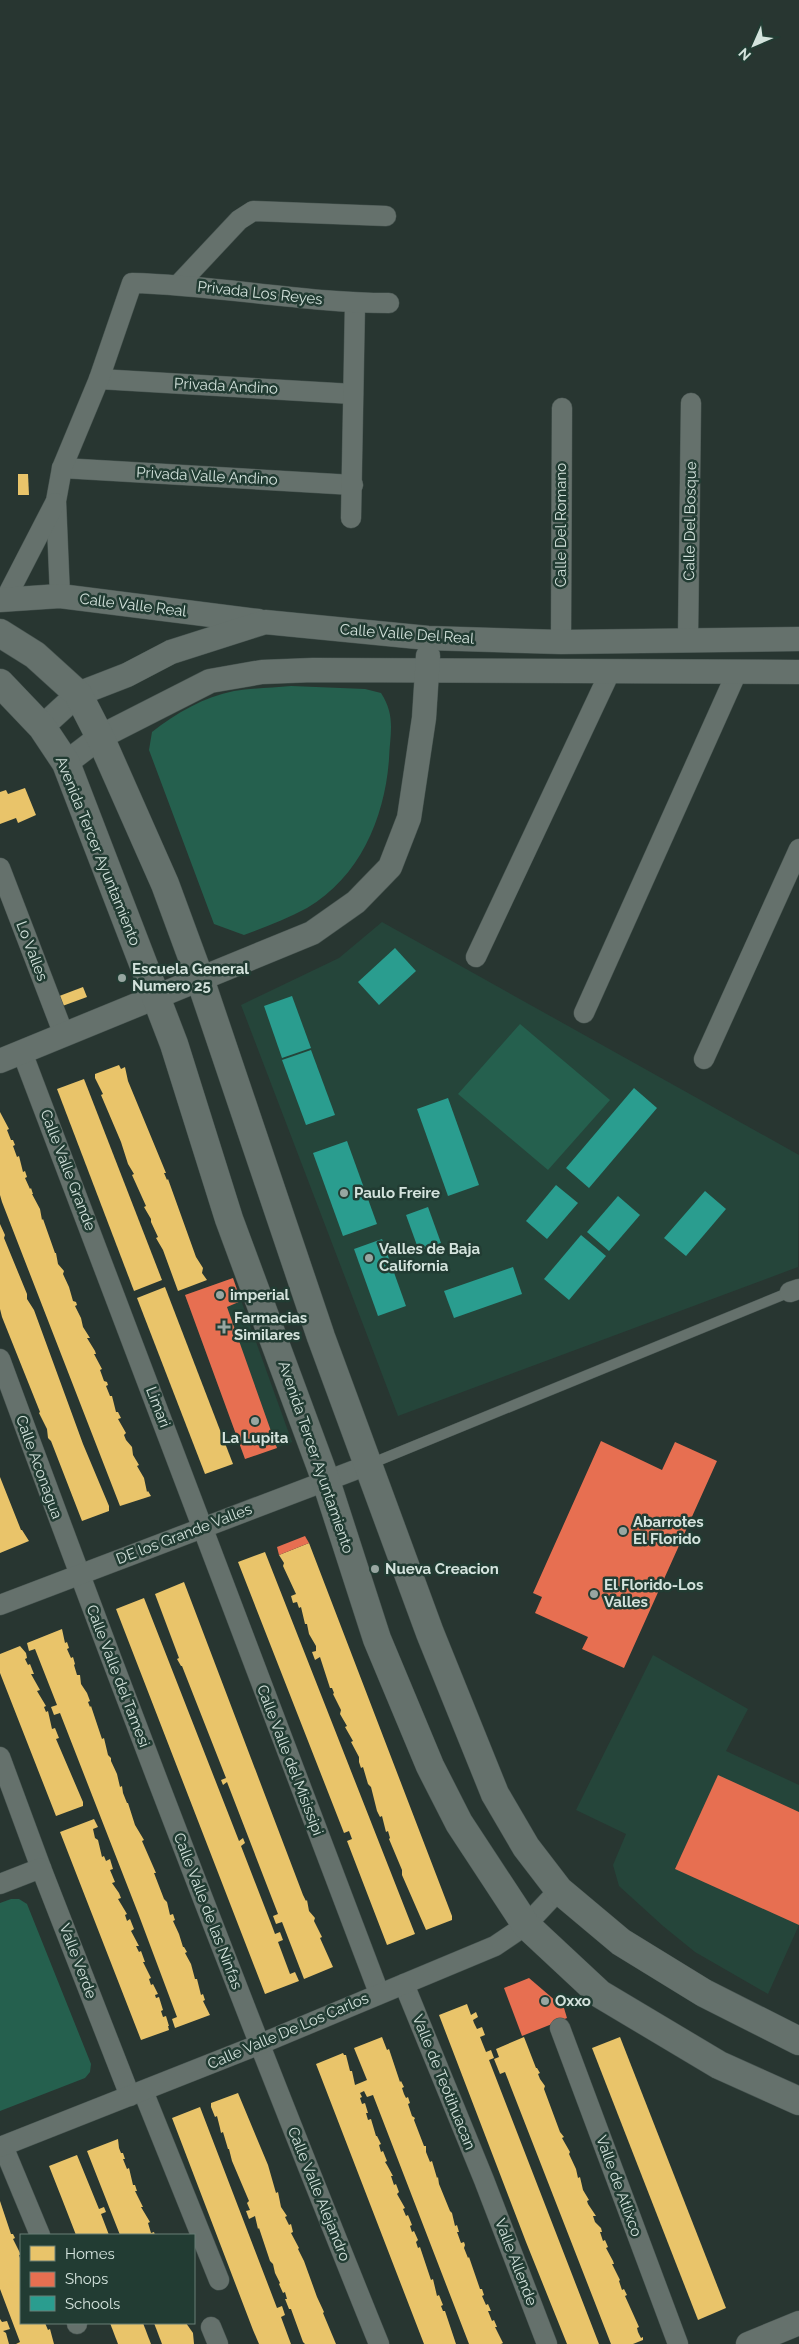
<svg xmlns="http://www.w3.org/2000/svg" width="799" height="2344" viewBox="0 0 799 2344" font-family="Raleway,sans-serif">
<style>
.built{fill:#25453a}
.green{fill:#25604e}
.homes{fill:#e9c46a}
.shops{fill:#e76f51}
.schools{fill:#2a9d8f}
.lines{fill:none;stroke-linecap:round;stroke-linejoin:round}
.service-casing{stroke:#475450;stroke-width:11}
.minor-casing{stroke:#475450;stroke-width:21}
.tertiary-casing{stroke:#475450;stroke-width:25}
.secondary-casing{stroke:#475450;stroke-width:29}
.service{stroke:#65716c;stroke-width:10}
.minor{stroke:#65716c;stroke-width:20}
.tertiary{stroke:#65716c;stroke-width:24}
.secondary{stroke:#65716c;stroke-width:28}
.poi-dot{fill:#98a6a1;stroke:#223c33;stroke-width:2}
.labels{text-anchor:middle;dominant-baseline:central;stroke-width:5;stroke-linejoin:round;paint-order:stroke}
.street-label{font-size:15px;fill:#d4e3dd;stroke:#223c33}
.poi-label{font-size:15px;font-weight:bold;fill:#d4e3dd;stroke:#223c33;text-anchor:start}
</style>
<rect width="100%" height="100%" fill="#283631"/>
<g class="built">
<polygon points="382,922 799,1155 798,1267 398,1416 241,1005 339,958"/>
<polygon points="233,1278 292,1442 245,1459 185,1295"/>
<polygon points="653,1655 748,1709 726,1751 799,1785 799,1925 768,1994 695,1952 663,1926 619,1886 613,1865 626,1834 576,1810"/>
</g>
<g class="green">
<path d="M 291,686 L 365,689 L 381,693 C 396,716 390,733 389,759 C 385,817 360,877 307,908 C 287,919 265,927 244,935 L 214,924 L 149,750 L 152,732 C 176,713 204,697 234,691 C 252,688 272,688 291,686 Z"/>
<polygon points="520,1024 610,1100 548,1170 458,1094"/>
<polygon points="11,1899 19,1899 27,1904 91,2064 90,2072 85,2078 0,2111 0,1903"/>
</g>
<g class="homes">
<polygon points="18,474 28,474 29,495 18,495"/>
<polygon points="25,788 36,815 18,823 16,818 0,824 0,792 6,790 8,794"/>
<polygon points="83,987 87,997 57,1008 54,998"/>
<polygon points="119,1065 121,1069 125,1067 128,1081 166,1173 164,1173 167,1180 168,1179 196,1257 203,1268 202,1273 207,1280 178,1291 163,1250 156,1238 158,1237 151,1222 151,1219 144,1207 146,1206 132,1175 134,1174 128,1164 121,1142 101,1095 103,1094 95,1078 95,1074"/>
<polygon points="84,1079 162,1280 134,1291 57,1089"/>
<polygon points="0,1112 9,1129 7,1130 11,1140 13,1140 15,1145 13,1146 17,1157 19,1156 23,1172 25,1171 27,1177 25,1178 30,1189 31,1188 33,1194 32,1194 40,1209 42,1220 43,1219 55,1253 56,1253 58,1264 64,1271 63,1274 69,1287 73,1301 76,1302 77,1305 75,1306 81,1318 83,1327 90,1338 87,1338 95,1351 96,1354 94,1354 102,1369 100,1370 104,1381 107,1382 108,1385 106,1386 110,1396 112,1396 116,1412 118,1412 121,1418 118,1419 126,1433 124,1435 126,1440 132,1447 133,1455 139,1465 137,1466 144,1478 147,1492 148,1491 151,1496 148,1497 120,1506 2,1202 0,1195"/>
<polygon points="0,1224 5,1235 4,1238 27,1294 27,1299 34,1310 83,1444 109,1506 109,1511 82,1521 51,1441 48,1438 47,1429 39,1413 40,1412 2,1317 0,1309"/>
<polygon points="165,1287 233,1464 205,1474 137,1298"/>
<polygon points="0,1477 21,1530 22,1530 29,1541 0,1553"/>
<polygon points="309,1543 452,1916 452,1920 426,1930 402,1875 402,1870 389,1839 390,1838 388,1831 386,1832 382,1816 380,1817 377,1811 371,1787 368,1784 363,1767 361,1768 359,1762 359,1757 351,1742 353,1741 345,1727 347,1726 340,1714 341,1710 333,1694 334,1693 332,1688 330,1688 320,1657 315,1660 312,1652 316,1651 316,1646 309,1634 307,1624 305,1624 301,1607 299,1608 297,1602 293,1603 291,1596 296,1594 283,1566 284,1563 279,1555"/>
<polygon points="265,1552 415,1934 387,1945 347,1841 352,1839 349,1831 344,1833 238,1562"/>
<polygon points="184,1582 303,1895 306,1901 307,1900 309,1911 315,1918 314,1921 322,1937 320,1938 333,1967 304,1979 282,1922 276,1924 273,1916 278,1914 227,1782 223,1785 221,1780 226,1778 182,1666 181,1666 177,1659 179,1658 155,1594"/>
<polygon points="144,1598 239,1841 243,1838 245,1843 241,1846 272,1926 275,1934 280,1932 283,1940 278,1942 290,1974 295,1972 299,1981 265,1994 116,1609"/>
<polygon points="62,1629 65,1643 67,1642 69,1648 67,1649 71,1658 73,1657 75,1664 74,1665 77,1675 80,1675 81,1684 87,1693 90,1701 88,1702 90,1707 91,1706 102,1739 104,1738 108,1755 111,1758 111,1761 117,1774 120,1787 122,1786 123,1793 127,1803 128,1803 135,1825 144,1840 142,1841 156,1873 154,1873 164,1899 167,1902 170,1915 173,1914 175,1920 173,1921 179,1934 183,1947 184,1947 187,1952 185,1953 191,1964 195,1979 197,1979 201,1995 203,1994 205,2000 203,2001 210,2015 175,2028 172,2019 177,2017 138,1913 60,1713 54,1715 51,1707 57,1705 35,1649 29,1651 27,1643"/>
<polygon points="20,1646 26,1653 27,1658 25,1659 28,1665 30,1664 34,1674 31,1674 40,1690 37,1691 46,1706 44,1707 46,1712 48,1711 52,1729 55,1728 59,1738 56,1739 83,1802 83,1806 56,1816 0,1673 0,1654"/>
<polygon points="94,1819 98,1827 93,1829 95,1838 98,1840 102,1857 104,1856 106,1861 110,1859 113,1869 110,1870 115,1882 112,1883 119,1893 121,1898 118,1899 127,1914 125,1915 127,1921 130,1919 134,1929 131,1931 139,1946 136,1946 139,1952 141,1951 145,1962 143,1962 151,1978 149,1979 151,1985 153,1984 158,1994 155,1995 156,1998 159,1997 163,2010 161,2011 163,2017 166,2016 169,2026 168,2026 169,2030 141,2040 60,1832"/>
<polygon points="467,2004 471,2015 476,2012 478,2017 473,2020 474,2023 477,2029 482,2027 485,2035 480,2037 486,2052 491,2050 494,2058 489,2060 599,2344 567,2344 526,2242 439,2015"/>
<polygon points="382,2037 387,2050 389,2049 400,2082 401,2081 404,2087 402,2088 404,2094 406,2098 408,2097 410,2103 408,2104 412,2116 415,2118 414,2120 424,2146 426,2146 426,2152 430,2162 432,2161 437,2178 438,2177 439,2184 450,2211 452,2213 455,2226 457,2225 459,2232 457,2232 461,2243 464,2242 465,2245 464,2248 468,2258 469,2257 480,2289 482,2289 484,2295 482,2296 486,2305 488,2304 491,2311 488,2311 492,2321 494,2320 497,2327 495,2327 503,2343 501,2344 469,2344 373,2095 367,2097 364,2091 360,2093 362,2097 360,2098 362,2104 365,2103 368,2113 366,2113 368,2120 371,2119 376,2136 377,2136 381,2144 379,2145 381,2152 383,2151 387,2161 385,2162 387,2165 393,2176 391,2176 394,2185 396,2184 399,2192 397,2194 405,2208 403,2209 406,2216 408,2215 412,2225 410,2226 412,2232 414,2231 418,2240 416,2242 418,2248 420,2247 431,2280 433,2279 437,2296 439,2295 443,2305 441,2306 443,2311 445,2311 456,2344 424,2344 316,2064 343,2053 344,2055 346,2055 350,2071 352,2071 355,2085 367,2080 354,2048"/>
<polygon points="524,2037 536,2068 537,2068 540,2073 538,2074 540,2079 545,2086 544,2089 560,2132 564,2137 562,2138 570,2152 569,2154 576,2169 578,2178 580,2177 583,2190 589,2200 587,2201 588,2204 596,2216 593,2216 595,2222 601,2228 602,2232 600,2232 603,2241 605,2240 608,2247 606,2248 613,2261 614,2264 612,2264 620,2280 619,2281 622,2290 624,2289 627,2295 625,2296 639,2327 637,2328 638,2332 641,2338 643,2337 643,2340 633,2344 611,2344 505,2072 500,2074 494,2059 499,2057 496,2049"/>
<polygon points="620,2037 726,2308 698,2320 592,2048"/>
<polygon points="238,2093 268,2165 276,2193 278,2192 281,2207 287,2216 285,2217 289,2225 291,2224 293,2232 291,2233 299,2248 298,2249 304,2261 317,2297 324,2312 323,2313 336,2344 305,2344 303,2342 291,2309 289,2309 285,2299 287,2299 285,2292 283,2293 279,2284 280,2283 275,2273 273,2264 270,2261 259,2228 258,2229 255,2216 249,2219 246,2211 250,2210 247,2203 249,2201 232,2161 229,2149 228,2149 223,2132 221,2133 220,2128 217,2116 215,2117 211,2107 211,2103"/>
<polygon points="200,2107 277,2308 282,2306 285,2315 281,2317 291,2344 259,2344 253,2330 172,2118"/>
<polygon points="118,2139 119,2148 121,2153 123,2153 125,2159 123,2159 127,2169 129,2168 133,2185 135,2185 137,2191 135,2191 143,2207 141,2207 150,2222 148,2223 151,2233 154,2232 155,2235 120,2235 87,2151"/>
<polygon points="77,2155 99,2209 104,2207 106,2212 101,2214 109,2235 76,2235 62,2199 49,2166"/>
<polygon points="0,2201 11,2234 13,2234 15,2238 13,2239 21,2255 19,2255 21,2261 21,2323 45,2323 48,2330 50,2329 54,2344 16,2344 20,2342 0,2289"/>
<polygon points="0,2319 2,2322 7,2321 10,2329 3,2331 6,2333 9,2344 0,2344"/>
<polygon points="110,2323 143,2323 151,2344 118,2344"/>
<polygon points="154,2323 186,2323 193,2333 194,2344 162,2344"/>
</g>
<g class="shops">
<polygon points="233,1278 241,1301 227,1307 277,1448 245,1459 185,1295"/>
<polygon points="601,1441 662,1470 675,1442 717,1461 624,1668 582,1649 588,1637 535,1613 542,1597 533,1593"/>
<polygon points="305,1536 309,1543 279,1555 277,1547"/>
<polygon points="718,1775 799,1812 799,1925 675,1869"/>
<polygon points="529,1978 564,2008 567,2018 522,2036 504,1988"/>
</g>
<g class="schools">
<polygon points="395,948 416,971 379,1005 358,982"/>
<polygon points="292,996 311,1048 282,1058 264,1006"/>
<polygon points="311,1050 335,1115 306,1125 282,1060"/>
<polygon points="634,1088 657,1108 589,1188 566,1168"/>
<polygon points="448,1098 479,1185 448,1196 417,1109"/>
<polygon points="347,1141 377,1224 343,1236 313,1153"/>
<polygon points="556,1185 578,1203 547,1239 526,1221"/>
<polygon points="705,1191 726,1209 686,1256 664,1238"/>
<polygon points="618,1196 640,1215 609,1251 587,1232"/>
<polygon points="428,1207 441,1243 419,1251 406,1215"/>
<polygon points="581,1235 606,1256 569,1300 544,1279"/>
<polygon points="382,1239 406,1306 378,1316 354,1249"/>
<polygon points="513,1267 522,1294 454,1318 444,1291"/>
</g>
<g class="lines">
<defs>
<polyline id="service" points="370,1464 790,1292"/>
<g id="minor">
<polyline points="179,284 239,220 253,211 386,216"/>
<polyline points="99,379 353,394"/>
<polyline points="62,468 353,485"/>
<polyline points="351,518 355,303"/>
<path d="M 60,596 L 56,501 L 62,468 L 99,379 L 132,283 C 218,285 303,303 389,303"/>
<polyline points="5,600 55,503"/>
<polyline points="688,639 691,403"/>
<polyline points="561,642 562,408"/>
<polyline points="0,868 64,1035"/>
<polyline points="476,957 610,672"/>
<polyline points="584,1013 737,672"/>
<polyline points="22,1052 379,1993"/>
<polyline points="704,1059 799,849"/>
<polyline points="790,1292 799,1289"/>
<path d="M 0,1359 C 121,1689 247,2018 379,2344"/>
<polyline points="0,1605 368,1465"/>
<polyline points="0,1757 41,1868"/>
<polyline points="0,1884 41,1868 130,2096"/>
<polyline points="404,1984 484,2180 547,2344"/>
<polyline points="560,2028 678,2344"/>
<polyline points="143,2091 219,2280"/>
<polyline points="3,2146 40,2235"/>
<polyline points="0,2147 258,2045 495,1946 526,1925 559,1890"/>
<polyline points="77,2323 77,2324"/>
<polyline points="211,2327 218,2344"/>
</g>
<g id="tertiary">
<polyline points="0,600 60,596 258,621"/>
<polyline points="42,727 78,694 127,675 171,652 265,622 428,638 561,642 799,639"/>
<polyline points="66,763 100,737 210,681 262,672 313,670 799,672"/>
<polyline points="0,1061 312,933 356,902 390,867 409,818 424,718 428,656"/>
<polyline points="748,2344 799,2323"/>
</g>
<g id="secondary">
<polyline points="0,633 35,655 78,694 100,737 165,884 200,979 321,1337 430,1633 495,1794 526,1847 559,1890 621,1942 704,1993 799,2041"/>
<polyline points="0,683 42,727 66,763 174,1044 229,1219 326,1481 377,1639 430,1766 459,1823 526,1925 600,1994 719,2065 799,2101"/>
</g>
</defs>
<use href="#service" class="service-casing"/>
<use href="#minor" class="minor-casing"/>
<use href="#tertiary" class="tertiary-casing"/>
<use href="#secondary" class="secondary-casing"/>
<use href="#service" class="service"/>
<use href="#minor" class="minor"/>
<use href="#tertiary" class="tertiary"/>
<use href="#secondary" class="secondary"/>
</g>
<g class="poi-dot">
<circle cx="122" cy="978" r="5"/>
<circle cx="344" cy="1193" r="5"/>
<circle cx="369" cy="1258" r="5"/>
<circle cx="220" cy="1295" r="5"/>
<path d="M221.5 1319.5h5v5h5v5h-5v5h-5v-5h-5v-5h5z"/>
<circle cx="255" cy="1421" r="5"/>
<circle cx="623" cy="1531" r="5"/>
<circle cx="375" cy="1569" r="5"/>
<circle cx="594" cy="1594" r="5"/>
<circle cx="545" cy="2001" r="5"/>
</g>
<g class="labels">
<g class="street-label">
<text transform="translate(260 293) rotate(6)">Privada Los Reyes</text>
<text transform="translate(226 386) rotate(3)">Privada Andino</text>
<text transform="translate(207 476) rotate(3)">Privada Valle Andino</text>
<text transform="translate(690 521) rotate(-89)">Calle Del Bosque</text>
<text transform="translate(561 525) rotate(-90)">Calle Del Romano</text>
<text transform="translate(133 605) rotate(7)">Calle Valle Real</text>
<text transform="translate(407 634) rotate(4)">Calle Valle Del Real</text>
<text transform="translate(98 851) rotate(68)">Avenida Tercer Ayuntamiento</text>
<text transform="translate(32 951) rotate(69)">Lo Valles</text>
<text transform="translate(68 1170) rotate(69)">Calle Valle Grande</text>
<text transform="translate(158 1407) rotate(69)">Limari</text>
<text transform="translate(316 1457) rotate(71)">Avenida Tercer Ayuntamiento</text>
<text transform="translate(39 1467) rotate(70)">Calle Aconagua</text>
<text transform="translate(184 1534) rotate(-21)">DE los Grande Valles</text>
<text transform="translate(118 1676) rotate(69)">Calle Valle del Tamesi</text>
<text transform="translate(290 1760) rotate(69)">Calle Valle del Misissipi</text>
<text transform="translate(208 1911) rotate(69)">Calle Valle de las Ninfas</text>
<text transform="translate(78 1961) rotate(69)">Valle Verde</text>
<text transform="translate(288 2031) rotate(-23)">Calle Valle De Los Carlos</text>
<text transform="translate(444 2082) rotate(68)">Valle de Teotihuacan</text>
<text transform="translate(619 2186) rotate(70)">Valle de Atlixco</text>
<text transform="translate(319 2194) rotate(68)">Calle Valle Alejandro</text>
<text transform="translate(516 2262) rotate(69)">Valle Allende</text>
</g>
<g class="poi-label">
<text x="132" y="969">Escuela General<tspan x="132" dy="17">Numero 25</tspan></text>
<text x="354" y="1193">Paulo Freire</text>
<text x="379" y="1249">Valles de Baja<tspan x="379" dy="17">California</tspan></text>
<text x="230" y="1295">imperial</text>
<text x="234" y="1318">Farmacias<tspan x="234" dy="17">Similares</tspan></text>
<text x="255" y="1438" text-anchor="middle">La Lupita</text>
<text x="633" y="1522">Abarrotes<tspan x="633" dy="17">El Florido</tspan></text>
<text x="385" y="1569">Nueva Creacion</text>
<text x="604" y="1585">El Florido-Los<tspan x="604" dy="17">Valles</tspan></text>
<text x="555" y="2001">Oxxo</text>
</g>
</g>
<rect x="20" y="2234" width="175" height="90" fill="#223c33" stroke="#697f77"/>
<rect x="30" y="2246" width="25" height="15" fill="#e9c46a" stroke="#697f77"/>
<text x="65" y="2259" font-size="15" fill="#d4e3dd">Homes</text>
<rect x="30" y="2272" width="25" height="15" fill="#e76f51" stroke="#697f77"/>
<text x="65" y="2284" font-size="15" fill="#d4e3dd">Shops</text>
<rect x="30" y="2296" width="25" height="15" fill="#2a9d8f" stroke="#697f77"/>
<text x="65" y="2309" font-size="15" fill="#d4e3dd">Schools</text>
<g transform="translate(754 45) rotate(225)" stroke="#223c33" stroke-width="4" paint-order="stroke">
<path d="M0-4L9 19L0 12L-9 19Z" fill="#d4e3dd"/>
<text y="-8" font-size="14" font-weight="bold" text-anchor="middle" fill="#d4e3dd">N</text>
</g>
</svg>
